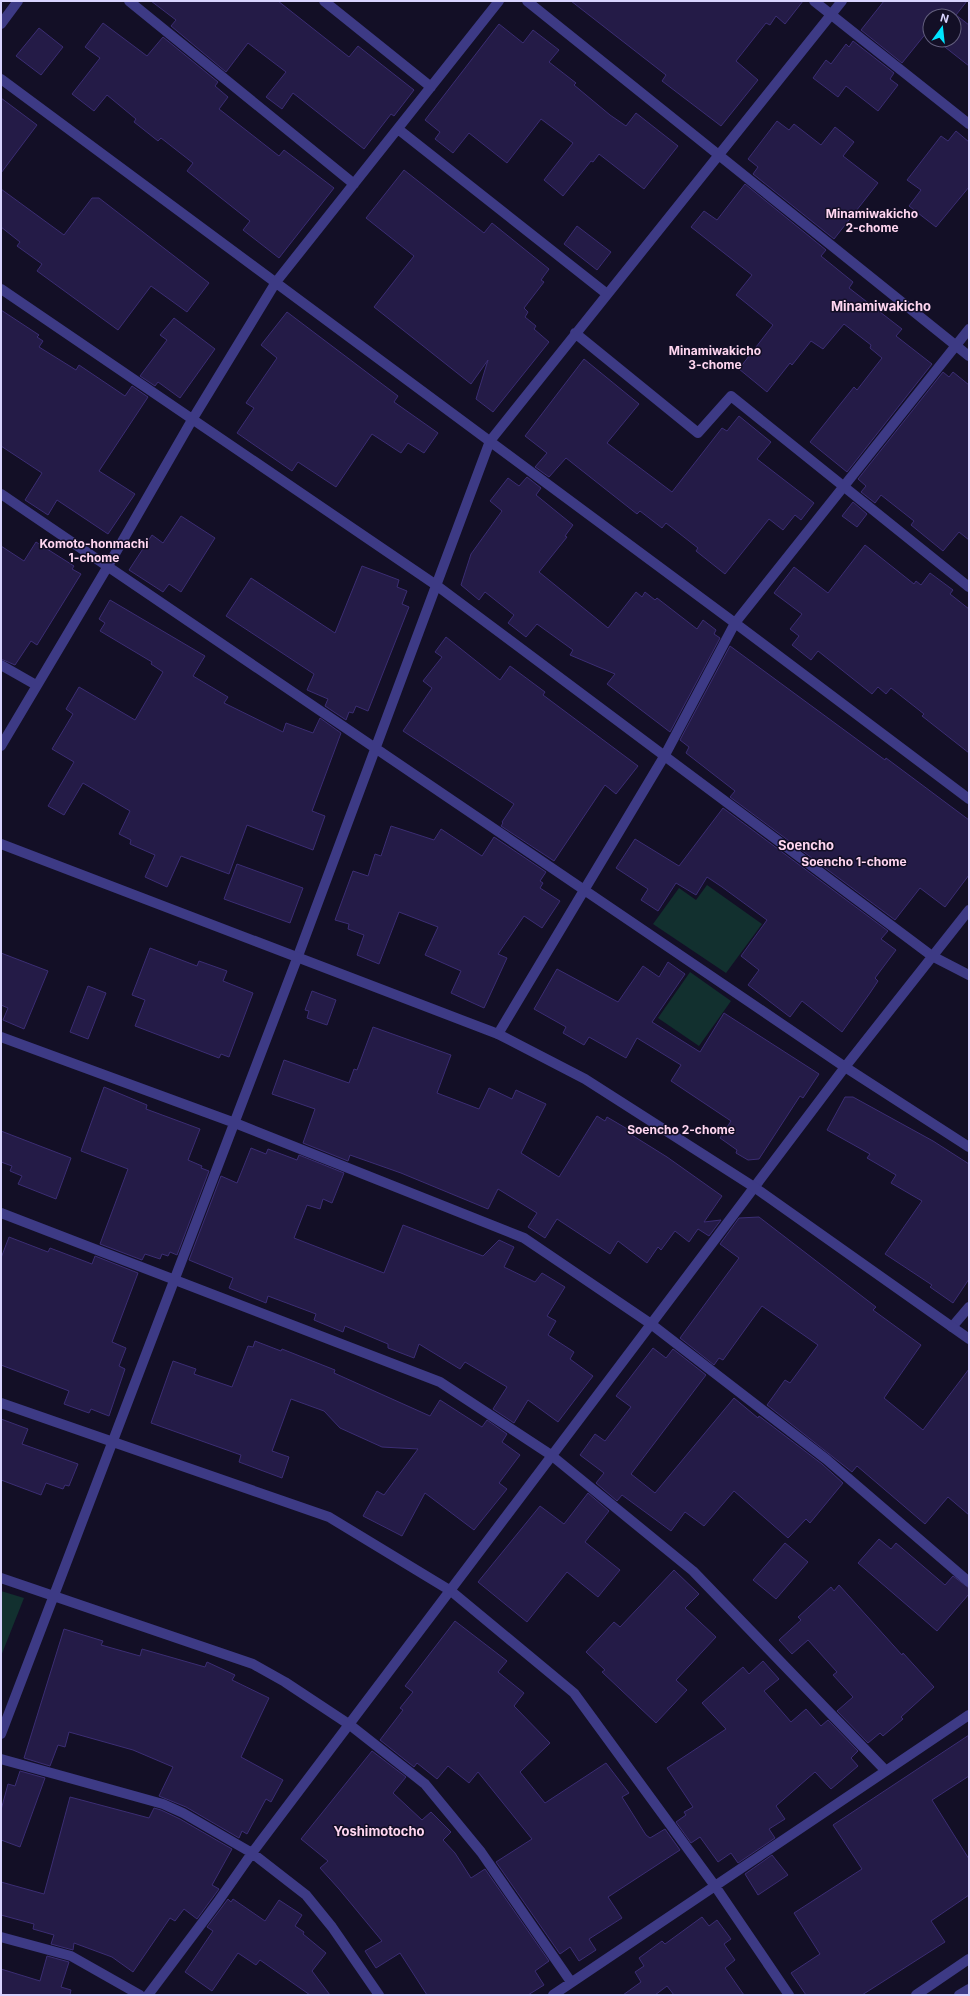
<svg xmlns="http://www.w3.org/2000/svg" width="970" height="1996" viewBox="0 0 970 1996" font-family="Inter,sans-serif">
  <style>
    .green { fill: #12302f }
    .building { fill: #241b47; stroke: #3b2d73 }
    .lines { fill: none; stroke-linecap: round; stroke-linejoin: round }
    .minor { stroke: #3d3a85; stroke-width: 10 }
    .tertiary { stroke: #3d3a85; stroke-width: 10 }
    .labels { text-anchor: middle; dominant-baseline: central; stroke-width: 3; stroke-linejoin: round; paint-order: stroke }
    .neighbourhood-label { font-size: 12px; font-weight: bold; fill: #ffd6f0; stroke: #130f26 }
    .quarter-label { font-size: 13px; font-weight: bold; fill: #ffd6f0; stroke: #130f26 }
  </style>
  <rect width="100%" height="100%" fill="#130f26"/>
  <!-- green -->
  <path class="green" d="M707,885l55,39 -36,49 -73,-49 26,-36 17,12z
    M690,972l41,29 -32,45 -41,-28z
    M1,1591l23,7 -23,58z"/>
  <!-- building -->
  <path class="building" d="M151,1h127l71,56 9,-11 56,44 -20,26 -3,-2 -27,35 -71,-56 -11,16 -16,-12 20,-25 -38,-29 -22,29 -55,-46 5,-6z
    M571,1h232l-18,23 -9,-8 -6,9 -4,-2 -30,38 22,19 -37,46 -59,-45 4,-6z
    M884,1h83l-11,14 13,10v41l-33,-26h18v-24h-24v19l-3,-3 -25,31 -41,-33z
    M103,23l44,33 16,-19 55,45 -3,4 13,11 -9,12 60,47 5,-6 50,38 -55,70 -36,-28 7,-9 -63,-50 6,-8 -32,-25 -3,3 -24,-19 2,-3 -29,-24 -13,16 -22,-17 28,-36 -15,-11z
    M499,24l24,19 10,-13 26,20 -10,12 27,21 -2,2 36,30 16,11 10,-13 42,33 -34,43 -45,-35 -6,8 -2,-1 -28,35 -19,-16 29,-37 -32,-24 -34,44 -38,-30 -16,20 -18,-14 5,-7 -15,-12z
    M39,28l24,19 -22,28 -25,-19z
    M853,41l41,32 -4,6 8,6 -20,26 -32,-25 -8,11 -25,-19 13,-18 5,4 15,-20 3,3z
    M1,98l36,27 -36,48z
    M777,121l12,9 5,-6 27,21 14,-18 19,15 -11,14 35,27 -44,56 -81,-65 5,-7 -10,-8z
    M956,131l13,11v45l-33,40 -27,-21 12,-16 -14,-10 34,-44 7,5z
    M404,170l80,63 8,-10 57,46 -8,11 3,2 -20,26 4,4 -3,5 11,9 -2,3 15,13 -56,70 -17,-13 12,-39 -17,24 -97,-77 40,-51 -48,-38z
    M745,184l81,66 -5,6 32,26 -4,6 53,41 -6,7 36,28 -85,108 -37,-30 44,-55 3,3 25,-32 -12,-10 1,-3 -27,-21 -21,25 -12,-8 -19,24 -2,-2 -23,29 -28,-23 34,-44 -37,-30 16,-20 -61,-48 13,-16 13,9z
    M1,189l63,46 28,-37h7l110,85 -22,29 -36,-26 -33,44 -81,-59 5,-7 -25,-18 3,-4 -19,-15z
    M577,226l34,26 -14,18 -33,-26z
    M1,310l38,25 -2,2 6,4 -4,6 37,23 3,-5 46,31 7,-10 16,11 -49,74 36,23 -27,40 -51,-34 -9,15 -23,-15 17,-27 -41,-27z
    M287,312l111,84 -4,6 44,31 -14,20 -16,-10 -7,10 -29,-19 -36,53 -38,-25 -6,9 -55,-38 17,-25 -8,-5 31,-45 -16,-13z
    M174,318l41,31 -35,49 -22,-16 -3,4 -15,-10 27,-36 -7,-5z
    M584,359l55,45 -32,39 65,49 50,-64 5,3 12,-15 32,26 -14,17 57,44 -13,17 -6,-5 -12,15 -14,-11 -44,55 -29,-23 2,-3 -32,-25 -4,5 -22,-17 -3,3 -71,-56 -17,19 -14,-10 12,-14 -22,-17z
    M943,372l6,5 4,-5 16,13v155l-10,-8 -16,19 -32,-26 3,-4 -33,-26 -6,8 -14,-11 5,-6 -8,-7z
    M527,477l14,11 -5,7 37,30 -8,11 2,1 -28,35 69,56 28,-36 6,5 3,-5 10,8 2,-2 40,31 6,-9 13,10 -2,4 6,4 -50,94 -63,-48 8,-10 -45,-19 3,-5 -36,-26 -11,13 -18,-14 6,-8 -29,-23 -6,8 -18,-15 10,-31 31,-43 -12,-10 18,-23 11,8z
    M853,502l14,12 -10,13 -15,-11z
    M181,516l34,22 -34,54 -12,-8 -6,8 -34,-22 23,-35 11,8z
    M36,542l38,24 -2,3 9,5 -44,71 -6,-4 -16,24 -14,-6v-113l23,15z
    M865,545l49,39 2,-3 5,4 9,-12 23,17 -3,4 19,15v144l-47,-37 2,-2 -33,-26 -5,6 -8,-7 -6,7 -54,-43 -7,9 -19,-15 7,-9 -9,-7 12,-15 -28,-21 20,-26 34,26z
    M362,566l37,14 -2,7 10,4 -5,13 7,3 -41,104 -12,-5 -3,7 -4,-1 -3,8 -21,-14 3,-7 -21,-9 7,-16 -88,-58 25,-38 84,55z
    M110,600l95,56 -12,20 35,21 -4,6 59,29 3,-9 27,10 7,-15 21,15 -29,78 13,5 -12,34 -66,-25 -18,49 -48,-18 -14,31 -22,-10 10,-22 -25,-11 1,-4 -12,-6 11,-23 -47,-28 -19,32 -16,-9 26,-44 -22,-13 21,-35 -7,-5 13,-22 56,33 28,-48 -12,-8 1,-2 -52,-31 5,-8 -6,-4z
    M446,637l54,43 10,-14 35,26 -2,3 95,71 -22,28 -11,-9 -51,76 -53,-35 2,-3 -1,-1 12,-18 -111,-73 29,-43 -9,-7 19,-24 -7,-5z
    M730,646l155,114 1,-2 83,62v55l-24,32 -25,-19 -25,32 -165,-123 5,-6 -49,-38 3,-6 -9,-7z
    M723,808l165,123 -7,8 15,11 -21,28 3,3 -8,12 -28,39 -40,-31 -12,16 -42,-32 11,-15 -18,-14 26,-36 -45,-33 -15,-10 -11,18 -20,-12 -18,28 -17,-11 7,-11 -32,-21 19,-29 44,27z
    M391,826l43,14 7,-11 41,27 12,-19 52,35 -6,9 3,2 -3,5 20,13 -18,27 -18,-12 -26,38 9,4 -23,50 -33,-15 10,-22 -36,-16 13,-28 -39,-15 -20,52 -22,-9 7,-20 -16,-6 1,-5 -14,-4 18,-49 15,5 7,-22 6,2z
    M237,864l66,24 -13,35 -66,-24z
    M150,948l47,18 2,-5 28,10 -4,10 30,12 -24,64 -8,-3 -2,4 -84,-32 10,-26 -13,-5z
    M1,953l47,18 -24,58 -21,-9 5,-12 -7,-3z
    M668,962l17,12 -33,48 48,30 24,-39 95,61 -16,24 -3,-2 -41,63 -11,1 -12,-7 1,-3 -17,-12 11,-17 -60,-40 10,-16 -44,-27 -11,20 -37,-21 -5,8 -21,-12 3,-6 -32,-18 23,-40 61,33 25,-36 16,11z
    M88,986l18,7 -18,46 -18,-7z
    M312,991l24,9 -9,25 -20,-7 2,-7 -4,-1z
    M373,1027l78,28 -14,38 42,16 10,-21 23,11 4,-9 30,14 -25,49 38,24 38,-61 8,5 2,-4 22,13 -2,2 40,25 55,39 -18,26 17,-2 -12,16 -11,-7 -9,13 -14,-11 -14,19 -3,-3 -11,16 -29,-22 -8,13 -53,-35 -12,19 -17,-11 9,-14 -39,-24 -10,20 -87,-36 -51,-18 -2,6 -45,-18 12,-34 -43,-15 12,-34 65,23 5,-14 3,1z
    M104,1087l43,18 -1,4 54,20 -12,31 14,6 -1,2 8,3 -32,84 -7,-3 -2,4 -6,-2 -2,5 -15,-5 -3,6 -42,-16 28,-75 -47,-18z
    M845,1097h8l80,44 36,23v115l-16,24 -23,-16 2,-2 -47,-31 37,-53 -31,-18 5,-8 -29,-17 3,-4 -43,-24z
    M1,1131l70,27 -15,41 -38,-15 4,-8 -12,-5 2,-5 -11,-4z
    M251,1148l15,6 2,-5 29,11 2,-5 45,18 -12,30 -9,-4 -3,10 -13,-4 -13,33 90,35 19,-48 80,31 16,-16 15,7 -10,20 31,15 7,-9 23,14 -18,29 9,5 -8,14 26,17 -4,7 23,17 -35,46 -30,-22 -14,23 -21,-14 14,-22 -42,-25 -5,7 -41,-25 -5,14 -26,-10v-4l-43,-18 -2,6 -29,-12 2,-6 -48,-18 -2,7 -37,-15 4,-10 -44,-18 32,-84 16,7z
    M759,1217l117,90 -3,3 48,35 -37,53 39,32 46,-61v146l-21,-18 -23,27 -68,-58 -5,6 -85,-67 18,-25 5,3 28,-38 -56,-39 -39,54 -4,-2 -5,7 -34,-27 59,-80 -19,-14 19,-26z
    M9,1237l39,15 2,-4 42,16 3,-8 43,17 -26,69 14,6 -7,18 6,3 -16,47 -18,-7 -2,4 -25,-9 5,-13 -68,-26v-107z
    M255,1341l26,10 1,-2 53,21 -1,3 96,43 10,-16 42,27 5,-7 20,14 -5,8 18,13 -21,28 8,6 -33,41 -49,-37 -23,43 -39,-20 14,-25 7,4 34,-46 -36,-2 -42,-19 -16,-17 -33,-12 -19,52 17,6 -7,21 -43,-16 2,-7 -90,-32 22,-62 23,8 -2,5 38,13 16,-41 5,1z
    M653,1348l13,10 7,-9 33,26 -75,99 24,19 79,-95 24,20 1,-2 63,48 21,19 -33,40 -4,-4 -18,19 -54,-47 -30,35 -19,-14 -14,19 -49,-36 -5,6 -21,-18 8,-10 -24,-18 15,-21 10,7 26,-34 -15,-11z
    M1,1419l27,10 -6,15 56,20 -9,22 -4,-1 -2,4 -17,-6 -5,12 -40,-15z
    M588,1493l21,18 -24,31 35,28 -22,27 -31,-25 -40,50 -49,-40 62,-76 24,18z
    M879,1539l12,10 5,-6 49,42 8,-9 16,12v6l-32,37 -79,-68z
    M785,1543l23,19 -32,37 -23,-19z
    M674,1570l25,24 -14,14 31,29 -40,43 11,10 -31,33 -54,-51 3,-2 -19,-18 28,-30 6,5z
    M839,1585l63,70 1,-2 31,34 -33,30 2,2 -20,17 -3,-3 -12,10 -31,-32 16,-14 -20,-22 4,-3 -29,-32 -16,14 -13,-14 22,-20 -3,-3 33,-30 3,4z
    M455,1621l52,40 -9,11 26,21 -10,13 36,37 -30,29 25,31 61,-40 23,30 -7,4 24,38 4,3 15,-9 15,21 -72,47 14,21 -33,21 7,11 -17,11 -9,-14 -10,7 -64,-92 36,-23 -54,-67 -9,11 -21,-17 -11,13 -20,-16 -3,4 -34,-27 23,-30 -3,-2 13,-16 -8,-6z
    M64,1629l39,12 -2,4 39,11 2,-7 63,18 2,-5 28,13 -3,5 37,18 -28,59 42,23 -12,22 -5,-3 -19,35 -5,-3 -3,7 -53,-31 -27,-11 14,-29 -40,-17 -64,-18 -4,15 -7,-2 -8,21 -26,-8z
    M763,1661l16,18 -15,12 27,31 15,-13 15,17 7,-6 30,31 -7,7 7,8 -27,23 -16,-17 -39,34 9,13 -16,10 6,9 -37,25 -7,-10 -13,9 -18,-25 -9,6 -15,-21 10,-7 -2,-3 9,-5 -26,-39 59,-39 -24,-26 41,-36 6,7z
    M969,1735v41l-37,24 37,59v36l-38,26 14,21 -83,53h-56l-15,-22 29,-19 -26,-41 68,-44 -29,-44z
    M372,1751l34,26 -13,16 29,27 9,-8 20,20 -8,8 12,13 16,25 14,-9 64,92 -14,10 9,14 -16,10h-101l-27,-42 -24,15 -11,-17 17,-10 -43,-52 -19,-21 8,-7 -27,-22z
    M20,1771l25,7 -25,69 -19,-7v-30l7,-26 7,2z
    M70,1797l79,21 5,-10 7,2 19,9 52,30 -20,36 7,4 -22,30 -13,-10 -9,12 -5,-3 -37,54 -21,-15 -38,-14 -1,7 -22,-6 3,-9 -21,-6 1,-5 -33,-9v-33l43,12z
    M772,1855l16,20 -30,20 -13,-21z
    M228,1899l3,3 2,-3 32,22 14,-21 23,15 -7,11 9,6 -1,2 23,19 -14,18 18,24h-20l-50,-35 -4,5 -18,-12 -26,38 -27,-19 28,-41 -6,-4z
    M702,1917l7,9 8,-6 14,19 -7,5 11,16 -10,8 19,27h-70l-7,-9 -12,9h-32l18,-13 -6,-10 9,-6 -5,-8 23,-17 3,3z
    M47,1956l22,6 -8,25 10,3 -1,5h-69v-26l39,12z"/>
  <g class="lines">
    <!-- minor -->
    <path class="minor" d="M129,1l225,183
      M324,1l107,86
      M527,1l442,355
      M814,1l155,123
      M1,79l734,544 234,176
      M398,129l209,165
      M1,289l435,296 496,371 37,19
      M575,333l123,100 33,-37 238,191
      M1,494l844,573 124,80
      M1,665l35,20
      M1,746l107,-180 84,-146 84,-138 223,-281
      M498,1034l167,-279 70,-132 234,-294
      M1,1037l234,86 289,115 127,86 175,135 143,123
      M1,1213l439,169 111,73 142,116 193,200
      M952,1327l17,-20
      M1,1403l328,114 122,74 123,102 141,193 74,109
      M1,1578l252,86 32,18 65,43 75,59 56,68 90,130
      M1,1734l297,-778 192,-515 352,-440
      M1,1759l162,45 20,9 69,40 54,42 26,32 47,68
      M1,1937l70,19 69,39
      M148,1995l69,-92 35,-50 593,-786 124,-157
      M553,1995l416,-280"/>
    <!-- tertiary -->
    <path class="tertiary" d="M1,24l17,-23
      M1,844l497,190 87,45 169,108 215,152
      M916,1995l53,-36
      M959,1995l10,-6"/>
  </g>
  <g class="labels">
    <!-- neighbourhood labels -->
    <g class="neighbourhood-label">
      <text x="872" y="213">Minamiwakicho<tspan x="872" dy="14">2-chome</tspan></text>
      <text x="715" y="350">Minamiwakicho<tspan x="715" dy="14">3-chome</tspan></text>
      <text x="94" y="543">Komoto-honmachi<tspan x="94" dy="14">1-chome</tspan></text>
      <text x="854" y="861">Soencho 1-chome</text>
      <text x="681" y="1129">Soencho 2-chome</text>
    </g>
    <!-- quarter labels -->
    <g class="quarter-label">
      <text x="881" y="306">Minamiwakicho</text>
      <text x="806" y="845">Soencho</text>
      <text x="379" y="1831">Yoshimotocho</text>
    </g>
  </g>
  <!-- border -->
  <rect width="970" height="1996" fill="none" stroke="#d9d4ff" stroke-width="4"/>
  <!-- north arrow -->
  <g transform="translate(942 28) rotate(15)"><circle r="19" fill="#130f26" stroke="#625e7d"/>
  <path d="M0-3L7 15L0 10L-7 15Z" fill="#00e5ff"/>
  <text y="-6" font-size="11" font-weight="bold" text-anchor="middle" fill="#d9d4ff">N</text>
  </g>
</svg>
